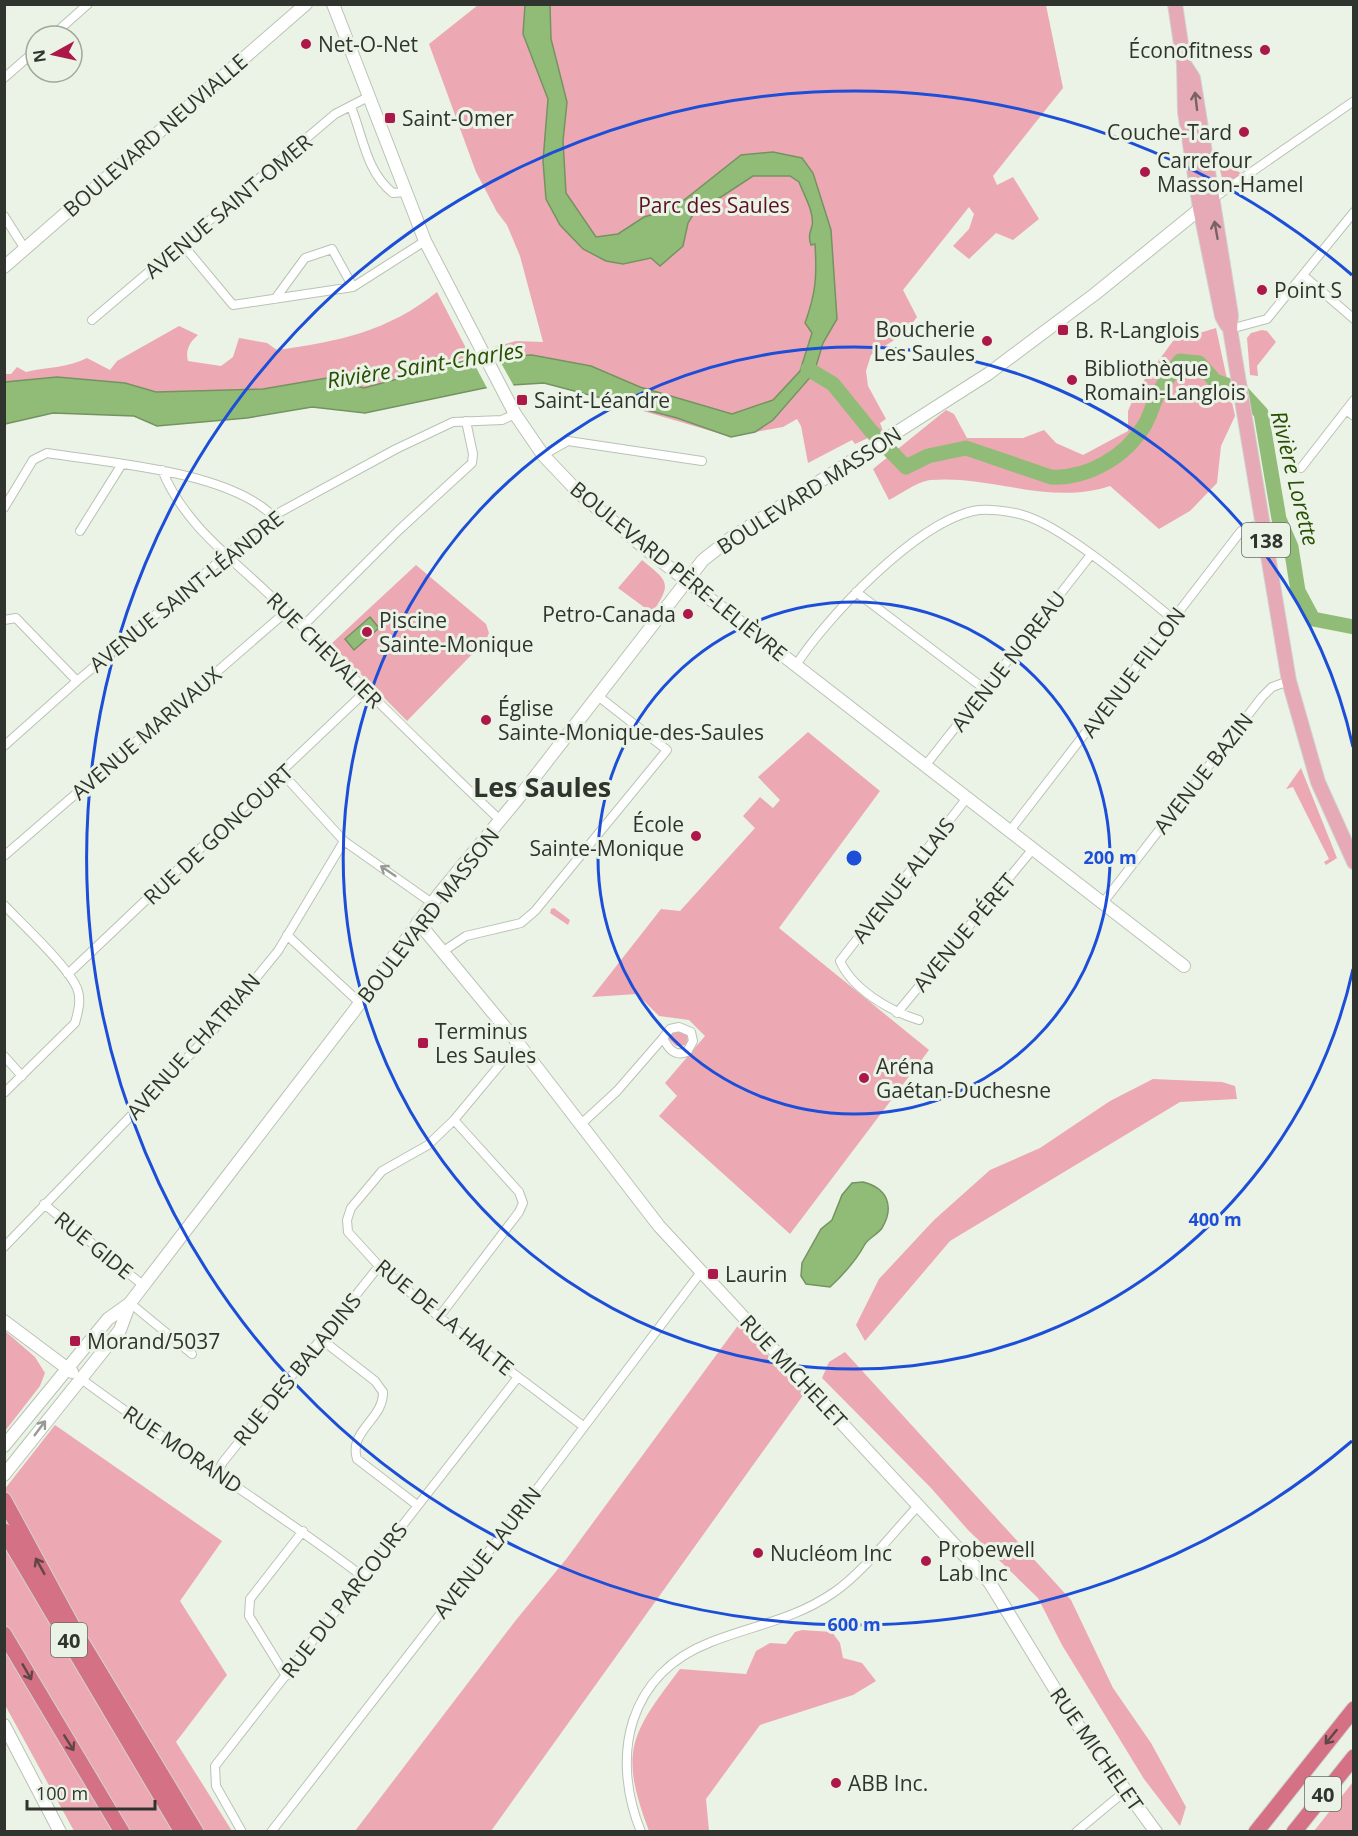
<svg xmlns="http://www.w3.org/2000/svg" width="1358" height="1836" viewBox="0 0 1358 1836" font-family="'Open Sans',sans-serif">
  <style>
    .green { fill: #eda9b3 }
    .water { fill: #91bc77; stroke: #749361; stroke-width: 1.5 }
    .pier { fill: #eaf3e5 }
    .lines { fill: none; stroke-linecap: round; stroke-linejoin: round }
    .river { stroke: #91bc77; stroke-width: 15 }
    .street-casing { stroke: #b9c3b4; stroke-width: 10 }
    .secondary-casing { stroke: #b9c3b4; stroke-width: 14 }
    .primary-casing { stroke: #d1d2d1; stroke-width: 16 }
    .highway-casing { stroke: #d1d2d1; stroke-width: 17 }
    .street { stroke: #fff; stroke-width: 8 }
    .secondary { stroke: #fff; stroke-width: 12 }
    .primary { stroke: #e5aab5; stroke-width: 14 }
    .highway { stroke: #d47184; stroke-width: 15 }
    .oneway { stroke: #786364 }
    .oneway2 { stroke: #989a96 }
    .oneway3 { stroke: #614648 }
    .ring { fill: none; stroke: #1d4ed8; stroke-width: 3 }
    .poi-dot { fill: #ab1849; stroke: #eaf3e5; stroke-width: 2 }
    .labels { text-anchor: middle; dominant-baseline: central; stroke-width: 6; stroke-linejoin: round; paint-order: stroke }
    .shield { fill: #eaf3e5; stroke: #686d65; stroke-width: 1.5 }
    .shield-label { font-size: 20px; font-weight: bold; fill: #30342e }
    .poi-label { font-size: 21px; fill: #30342e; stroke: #eaf3e5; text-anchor: start }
    .street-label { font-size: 21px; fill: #30342e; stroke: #eaf3e5 }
    .park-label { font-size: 21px; fill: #5c1026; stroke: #eaf3e5 }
    .water-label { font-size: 22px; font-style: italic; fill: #284f03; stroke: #eaf3e5 }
    .district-label { font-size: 27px; font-weight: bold; fill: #30342e; stroke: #eaf3e5 }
    .centre { fill: #1d4ed8; stroke: #eaf3e5; stroke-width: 3 }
    .ring-label { font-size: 18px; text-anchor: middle; font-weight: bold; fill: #1d4ed8; stroke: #eaf3e5; stroke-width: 6; stroke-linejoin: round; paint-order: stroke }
  </style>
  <rect width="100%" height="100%" fill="#eaf3e5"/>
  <!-- green -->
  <path class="green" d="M478,5h568l17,83 -70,88 4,9 16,-8 26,42 -26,21 -17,-7 -27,26 -16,-13 16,-17 5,-15 -5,-7 -66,83 14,27 -12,16 -34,22 -5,16 2,15 18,33 -6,4 3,8 -28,13 -3,-4 -44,23 -7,-37 -4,-7 -14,8 -28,5 7,-6 -34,10 -173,-51 -54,-28 -7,-10 22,-6 27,1 -23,-86 -13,-31 -10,-13 -21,-40 -47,-128z
    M1218,162h1l24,12 -14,8h-6z
    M437,292l33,64 -106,32 -37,-10 -64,11 -107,3 -31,-9 -68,-6 -52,5v-8h6l6,-7 9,5c21,-5 41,-4 61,-14l23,12 7,-9 62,-35 19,9c-8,7 -13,15 -10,26l33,5 12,-9 6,-19 28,5 10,7c60,-8 112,-19 160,-58z
    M1216,328l19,88 -14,30 -4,37 -27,28 -31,18 -49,-43c-60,20 -119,-11 -179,-6 -13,1 -30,14 -42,20l-16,-31 73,-59 8,4 13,24h56l21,-8 12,13 27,12 45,-24v-20l9,-21 36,-49z
    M1262,330l5,1 9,11 -19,24 1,10 -8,-1 -3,-37 4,-5z
    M642,560c27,22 30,23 10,53l-34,-25z
    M416,565l70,59 3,9 -3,7 -79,81 -76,-77z
    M808,732l72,59 -101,137 150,122 -139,184 -131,-118 18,-20 -12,-13 40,-47 -16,-16 -30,-4 -22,-22 -45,3 69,-88 19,2 75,-83 -12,-12 17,-19 13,11 7,-8 -22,-23z
    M1301,768l36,90 -11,7 -2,-3 5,-3 -36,-72 -7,2z
    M554,908l16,12 -2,5 -18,-12 1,-4z
    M676,1031l11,3 1,11 -12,1 -9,-9v-3z
    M1153,1079l69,3 13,4 2,13 -57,3 -230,139 -85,100 -9,-16 23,-46 55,-59 56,-50 50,-22 70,-47z
    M739,1324l65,70 -313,437h-136l161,-211 51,-62z
    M5,1331l30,26 10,16 -5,13 -35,45z
    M845,1352l226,248 42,88 38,55 35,64 -6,19 -36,-47 -82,-134 -24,-47 -70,-68 -37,-42 -109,-110 7,-16z
    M55,1425l167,116 -42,60 47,74 -51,67 56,89h-158l-69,-126 -1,-215z
    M802,1630l30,2 8,11 3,15 19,5 14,18 -23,14 -93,30 -54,74 3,32h-60c-30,-80 -19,-96 31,-162l66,5 10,-23 14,-8 16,1 9,-12z
    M1353,1782v49h-39z"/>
  <!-- water -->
  <path class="water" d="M525,5h25l1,34 16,63 -4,39 3,52 30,44 22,-3 26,-17 30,-9 67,-53 32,-3 29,6 11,15 18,57 6,89 -14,24 -9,30 -41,47 -18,12 -24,5 -54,-19 -133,-35 -50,3 -129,27 -53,-6 -65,11 -90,8 -23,-10 -81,-3 -48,11v-42l52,-5 68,6 31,9 107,-3 64,-11 37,10 111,-30 57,-3 59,11 49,21 92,27 41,-14 27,-29 12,-38 -7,-10c11,-30 12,-47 10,-79l-4,1c-3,-9 -1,-12 1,-19 3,-13 -9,-33 -13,-44l-9,-6h-37l-32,21 -24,11 -9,15 -5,23 -23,20 -9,-8 -28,6 -17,-3 -23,-12 -23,-24 -14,-26 -3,-38 5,-62 -25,-65z
    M370,617l9,11 -25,22 -9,-11z
    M863,1182c24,6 32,24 19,46 -4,6 -13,10 -17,16 -9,17 -20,29 -35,43l-24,-3 -5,-8 1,-13 19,-34 11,-9 10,-25 10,-12z"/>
  <!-- pier -->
  <path class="pier" d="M496,354l19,34 -27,2 -18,-34z"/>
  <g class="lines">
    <!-- river -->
    <path class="river" d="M808,369l25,15 38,47 35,36 22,-11 38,-8 85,29c36,2 74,-20 93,-51 6,-9 8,-20 13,-30 6,-12 15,-24 23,-35l19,2 16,18 24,8 22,24 18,106 12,28 7,44 15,28 41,8"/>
    <defs>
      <path id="street" d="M52,36l36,-32
        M4,78l32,-28
        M351,107c12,29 15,65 42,86l12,-1
        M1211,200l143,-99
        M4,216l21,33
        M183,245l50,60 120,-18 72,-46
        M1304,276l50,43
        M275,299l30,-41 27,-9 21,38
        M92,320l243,-206 33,-17
        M1230,329l37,-10 87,-107
        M1346,410l8,6
        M543,455l25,-14 134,20
        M1301,468l53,-68
        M162,470c23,57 74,91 116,133 74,73 147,146 223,218
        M4,508l29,-48 14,-7c63,10 180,18 226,63
        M80,531l42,-67
        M856,592l130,98
        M4,620l12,-2 61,63
        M302,627l97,-97 73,-67 1,-9 -7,-33
        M796,665c32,-49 119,-141 177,-154 14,-3 36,0 50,4 40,11 116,76 150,104
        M4,746l73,-65 196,-165 123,-67 57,-27 49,-2 13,-6
        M925,766l165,-210
        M1009,832l232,-301 22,-8
        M344,841l88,62
        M4,856l283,-245
        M1102,904l160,-207 10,-10 17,-6
        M4,905c17,18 68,65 74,86 3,11 0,21 -3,32l-71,70
        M287,935l73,68
        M442,952l24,-16 55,-13 14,-12 132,-161 -69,-54
        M68,974l297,-282
        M897,1013l135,-163
        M919,1020c-29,-9 -66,-30 -79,-59l126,-162
        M679,1027l12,5 2,9 -6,11c-13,5 -19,-4 -24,-14l7,-9z
        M518,1043l-64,77 -26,25 -46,26 -31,37 -4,12 1,12 31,34 60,51 144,109
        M4,1056l18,20
        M580,1125l37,-34 46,-53
        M44,1204l100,82
        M4,1247l207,-214 67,-82 66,-110 -62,-68
        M130,1303l62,51
        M439,1317l80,-105 4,-9 -4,-11 -65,-72
        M321,1339l54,42 8,11c1,27 -35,39 -26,67l60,46
        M80,1378c92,69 191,128 282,198
        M216,1474l7,-12 156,-196
        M286,1676l-37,-60 1,-17 53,-68
        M242,1832l-26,-46 -1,-20 303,-389
        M271,1832l260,-335 170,-225
        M641,1832c-31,-77 -13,-158 70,-190 43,-17 82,-22 122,-49 31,-21 60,-61 86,-88
        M1076,1832l48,-40"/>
      <path id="secondary" d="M333,4l92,237 90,173 28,41 37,39 72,60 532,412
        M4,267l302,-263
        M418,922l100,121 141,183 331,357 82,134 84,115
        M4,1321l68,51
        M4,1446l104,-127 21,-15
        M4,1475l116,-145 10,-27 224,-292 85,-117 81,-98 183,-236 28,-22 257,-164 107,-80 111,-90
        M4,1725l56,107"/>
      <path id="primary" d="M1175,4l9,60 1,48 15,96 22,108 5,9
        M1184,64l9,14 38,237 -1,14 59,352 29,101 36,80"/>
      <path id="highway" d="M4,1500l78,144
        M4,1531l178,301
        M4,1634l118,198
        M81,1641l115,191
        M1256,1832l98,-123
        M1294,1832l60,-75"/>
    </defs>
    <!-- street casing -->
    <use href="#street" class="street-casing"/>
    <!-- secondary casing -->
    <use href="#secondary" class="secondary-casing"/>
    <!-- primary casing -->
    <use href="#primary" class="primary-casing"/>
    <!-- highway casing -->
    <use href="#highway" class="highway-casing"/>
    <!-- street -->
    <use href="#street" class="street"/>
    <!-- secondary -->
    <use href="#secondary" class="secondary"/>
    <!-- primary -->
    <use href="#primary" class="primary"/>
    <!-- highway -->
    <use href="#highway" class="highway"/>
  </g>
  <!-- one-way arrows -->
  <defs><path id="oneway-shaft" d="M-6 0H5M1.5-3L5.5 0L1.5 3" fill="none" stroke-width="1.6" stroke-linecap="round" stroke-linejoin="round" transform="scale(1.5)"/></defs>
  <g class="oneway">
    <use href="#oneway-shaft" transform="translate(1196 101) rotate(-97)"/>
    <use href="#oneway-shaft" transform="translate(1216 230) rotate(-100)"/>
  </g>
  <g class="oneway2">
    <use href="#oneway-shaft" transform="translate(388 871) rotate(-146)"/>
    <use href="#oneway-shaft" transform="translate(40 1428) rotate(-53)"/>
  </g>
  <g class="oneway3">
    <use href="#oneway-shaft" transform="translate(40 1566) rotate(-119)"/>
    <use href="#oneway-shaft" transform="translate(27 1672) rotate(60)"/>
    <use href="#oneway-shaft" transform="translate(1331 1737) rotate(129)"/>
    <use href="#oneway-shaft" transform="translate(69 1743) rotate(58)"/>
  </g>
  <!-- distance rings -->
  <g class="ring">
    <circle cx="854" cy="858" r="256"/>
    <path d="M1353 969A511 511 0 1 1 1353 747"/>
    <path d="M1352 1441A767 767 0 1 1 1352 275"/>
  </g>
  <!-- markers -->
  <g class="poi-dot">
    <circle cx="306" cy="44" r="6"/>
    <circle cx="1265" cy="50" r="6"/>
    <rect x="384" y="112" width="12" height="12" rx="3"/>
    <circle cx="1244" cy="132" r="6"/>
    <circle cx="1145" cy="172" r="6"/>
    <circle cx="1262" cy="290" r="6"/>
    <rect x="1057" y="324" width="12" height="12" rx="3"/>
    <circle cx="987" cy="341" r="6"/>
    <circle cx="1072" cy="380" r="6"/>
    <rect x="516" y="394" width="12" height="12" rx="3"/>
    <circle cx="688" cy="614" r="6"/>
    <circle cx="367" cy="632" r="6"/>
    <circle cx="486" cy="720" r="6"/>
    <circle cx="696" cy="836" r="6"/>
    <rect x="417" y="1037" width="12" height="12" rx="3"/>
    <circle cx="864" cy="1078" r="6"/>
    <rect x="707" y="1268" width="12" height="12" rx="3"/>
    <rect x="69" y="1335" width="12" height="12" rx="3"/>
    <circle cx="758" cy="1553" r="6"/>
    <circle cx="926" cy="1561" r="6"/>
    <circle cx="836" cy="1783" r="6"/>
  </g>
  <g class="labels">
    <!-- shield labels -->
    <g class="shield">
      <rect x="1242" y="523" width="48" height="34" rx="4.5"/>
      <rect x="51" y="1623" width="36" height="34" rx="4.5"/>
      <rect x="1305" y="1777" width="36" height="34" rx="4.5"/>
    </g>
    <g class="shield-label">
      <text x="1266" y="540">138</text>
      <text x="69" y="1640">40</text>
      <text x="1323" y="1794">40</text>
    </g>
    <!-- poi labels -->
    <g class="poi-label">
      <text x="318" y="44">Net-O-Net</text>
      <text x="1253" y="50" text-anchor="end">Éconofitness</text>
      <text x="402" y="118">Saint-Omer</text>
      <text x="1232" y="132" text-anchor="end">Couche-Tard</text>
      <text x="1157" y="160">Carrefour<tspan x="1157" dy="24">Masson-Hamel</tspan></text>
      <text x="1274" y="290">Point S</text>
      <text x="975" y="329" text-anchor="end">Boucherie<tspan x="975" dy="24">Les Saules</tspan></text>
      <text x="1075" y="330">B. R-Langlois</text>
      <text x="1084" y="368">Bibliothèque<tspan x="1084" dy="24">Romain-Langlois</tspan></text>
      <text x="534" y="400">Saint-Léandre</text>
      <text x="676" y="614" text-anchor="end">Petro-Canada</text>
      <text x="379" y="620">Piscine<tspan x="379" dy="24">Sainte-Monique</tspan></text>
      <text x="498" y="708">Église<tspan x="498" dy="24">Sainte-Monique-des-Saules</tspan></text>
      <text x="684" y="824" text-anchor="end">École<tspan x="684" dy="24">Sainte-Monique</tspan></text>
      <text x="435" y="1031">Terminus<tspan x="435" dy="24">Les Saules</tspan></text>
      <text x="876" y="1066">Aréna<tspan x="876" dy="24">Gaétan-Duchesne</tspan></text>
      <text x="725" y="1274">Laurin</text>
      <text x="87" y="1341">Morand/5037</text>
      <text x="938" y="1549">Probewell<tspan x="938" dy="24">Lab Inc</tspan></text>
      <text x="770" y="1553">Nucléom Inc</text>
      <text x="848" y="1783">ABB Inc.</text>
    </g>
    <!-- street labels -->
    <g class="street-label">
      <text transform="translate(155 135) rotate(-41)">BOULEVARD NEUVIALLE</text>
      <text transform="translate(228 206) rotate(-40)">AVENUE SAINT-OMER</text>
      <text transform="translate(809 490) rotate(-33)">BOULEVARD MASSON</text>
      <text transform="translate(679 571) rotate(39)">BOULEVARD PÈRE-LELIÈVRE</text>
      <text transform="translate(186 591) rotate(-39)">AVENUE SAINT-LÉANDRE</text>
      <text transform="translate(325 650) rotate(45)">RUE CHEVALIER</text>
      <text transform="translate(1008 661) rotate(-52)">AVENUE NOREAU</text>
      <text transform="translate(1133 672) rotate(-53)">AVENUE FILLON</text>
      <text transform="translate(146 733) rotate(-41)">AVENUE MARIVAUX</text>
      <text transform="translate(1203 773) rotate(-52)">AVENUE BAZIN</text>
      <text transform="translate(218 834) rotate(-43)">RUE DE GONCOURT</text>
      <text transform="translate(903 880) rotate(-52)">AVENUE ALLAIS</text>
      <text transform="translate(428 915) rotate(-52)">BOULEVARD MASSON</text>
      <text transform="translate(964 932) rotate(-50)">AVENUE PÉRET</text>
      <text transform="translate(193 1046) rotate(-48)">AVENUE CHATRIAN</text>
      <text transform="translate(94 1245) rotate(39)">RUE GIDE</text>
      <text transform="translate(445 1317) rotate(39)">RUE DE LA HALTE</text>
      <text transform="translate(297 1369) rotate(-51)">RUE DES BALADINS</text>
      <text transform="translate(794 1371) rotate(47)">RUE MICHELET</text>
      <text transform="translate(183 1449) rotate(34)">RUE MORAND</text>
      <text transform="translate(487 1552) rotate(-52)">AVENUE LAURIN</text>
      <text transform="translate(344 1600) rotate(-52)">RUE DU PARCOURS</text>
      <text transform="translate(1097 1749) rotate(55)">RUE MICHELET</text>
    </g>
    <!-- park labels -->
    <g class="park-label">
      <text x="714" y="205">Parc des Saules</text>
    </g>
    <!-- water labels -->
    <g class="water-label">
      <text transform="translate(425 364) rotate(-9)">Rivière Saint-Charles</text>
      <text transform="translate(1296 478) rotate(76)">Rivière Lorette</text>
    </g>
    <!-- district labels -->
    <g class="district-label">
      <text x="542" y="786">Les Saules</text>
    </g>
  </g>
  <circle cx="854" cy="858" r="9" class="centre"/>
  <g class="ring-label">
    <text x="1110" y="864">200 m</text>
    <text x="1215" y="1226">400 m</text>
    <text x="854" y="1631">600 m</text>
  </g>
  <!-- border -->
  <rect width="1358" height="1836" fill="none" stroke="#30342e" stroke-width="12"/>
  <!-- north arrow -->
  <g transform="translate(54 54) rotate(262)"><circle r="28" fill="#eaf3e5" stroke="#a0a79c" stroke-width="1.5"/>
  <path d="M0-4.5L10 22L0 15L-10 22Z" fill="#ab1849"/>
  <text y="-9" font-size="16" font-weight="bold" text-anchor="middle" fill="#30342e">N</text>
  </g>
  <!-- scale -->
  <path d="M27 1800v9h128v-9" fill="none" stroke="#30342e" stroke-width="3"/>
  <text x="36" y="1800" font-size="18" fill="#30342e" stroke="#eaf3e5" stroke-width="4.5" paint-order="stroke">100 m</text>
</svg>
